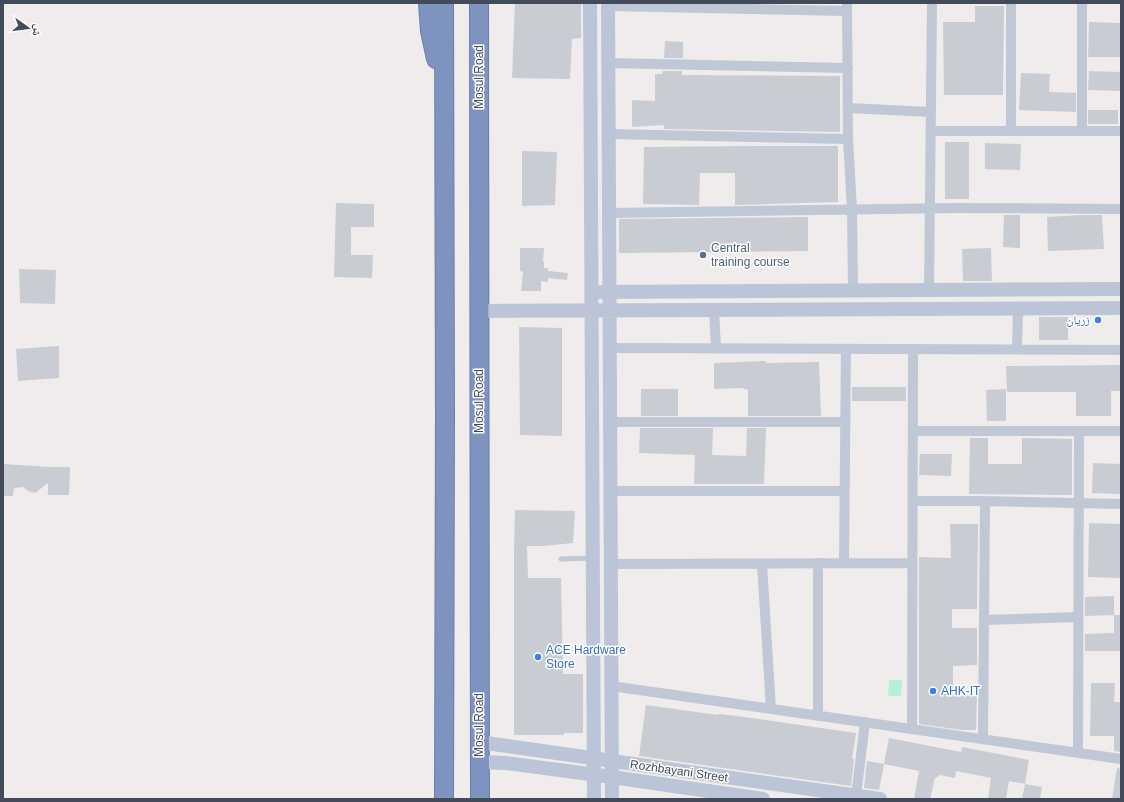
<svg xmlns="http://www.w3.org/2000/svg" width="1124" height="802" viewBox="0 0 1124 802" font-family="Arial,'Noto Naskh Arabic',sans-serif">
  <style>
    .green { fill: #b4f2d6 }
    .building { fill: #caccd4 }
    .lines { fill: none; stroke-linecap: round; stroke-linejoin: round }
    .highway-casing { stroke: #697eac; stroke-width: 20 }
    .lane { stroke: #c0c8d5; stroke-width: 5 }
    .street { stroke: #c0c8d5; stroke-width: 10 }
    .secondary { stroke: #bcc4d7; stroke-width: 14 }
    .highway { stroke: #7e93c0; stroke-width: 18 }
    .service-dot { fill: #5c6f8a; stroke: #fff; stroke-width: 1.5 }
    .shop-dot { fill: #3f7fe0; stroke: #fff; stroke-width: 1.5 }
    .labels { text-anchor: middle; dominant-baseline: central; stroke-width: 3; stroke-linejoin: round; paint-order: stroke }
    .street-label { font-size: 12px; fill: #434b5b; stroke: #fff }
    .service-label { font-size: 12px; fill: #4e5e75; stroke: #fff; text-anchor: start }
    .shop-label { font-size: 12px; fill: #366cbe; stroke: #fff; text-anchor: start }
  </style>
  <rect width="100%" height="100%" fill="#efeceb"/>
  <!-- green -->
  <path class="green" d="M889,680h13l-1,16h-13z"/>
  <!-- building -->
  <path class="building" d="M515,3h66v35l-9,1 -2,40 -58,-1z
    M975,6h29l-1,89h-59l-1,-73h32z
    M1089,22l31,1 1,34h-33z
    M665,41l18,1v16h-19z
    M663,71h19v4l158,1v56l-176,-3v-4l-32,2v-27l23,1v-27h7z
    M1089,71l32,1v19l-33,-1z
    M1021,73l29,1 -1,18 27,1v19l-57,-2z
    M1088,110h30v14h-30z
    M945,142h24v57h-24z
    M985,143l36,1 -1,26 -35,-1z
    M752,146h86v56l-103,3v-32h-35l-1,32 -56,-1 1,-57z
    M522,151l35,1 -2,53 -33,1z
    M336,203l38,1v23h-23v28h22l-1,23 -38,-1z
    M1004,215h16v33l-17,-1z
    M1081,215h21l2,34 -56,2 -1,-34z
    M808,217v34l-189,2v-34z
    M520,248h24l-1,14h1v6h4v3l20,2 -1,7 -19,-2v4l-7,-1v10h-20l2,-19 -3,-1z
    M991,248l1,33h-29l-1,-32z
    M19,269l37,1 -1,34 -35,-1z
    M1039,317h29v23h-29z
    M519,327l43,1v108l-42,-1z
    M59,346v32l-41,3 -2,-32z
    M766,361v2l53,-1 2,54h-73v-26l-7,-2 -27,1v-26z
    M1121,365v26h-10v25h-35v-24h-69l-1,-26z
    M852,387h54v14h-54z
    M641,389h37v27h-37z
    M1006,389v32h-19l-1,-31z
    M640,428h73l-1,27 34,1 1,-28h19l-2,56h-70l1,-29 -56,-2z
    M970,438h18v26h34v-26l50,1v56l-103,-1z
    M920,454h32l-1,22 -32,-1z
    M1093,463l28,1v30l-29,-1z
    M3,464l46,3h21l-1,28h-21v-12l-13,10 -7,-2 -5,-4 -9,1 -1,8h-10z
    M515,510l60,1 -2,32 -30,3h-16l1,32h33l2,96h20v59h-19v2h-50v-187z
    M1089,523l32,1v54l-33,-1z
    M950,524h28l-1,85h-25v19h25v37l-24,1v30h24l-1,34h-14l-43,-6v-167l32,1z
    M1114,596v19l-29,1v-19z
    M1114,615h7v36h-36v-17l29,-1z
    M1091,683h24l-1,19h7v50l-7,-1v-15h-24z
    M646,705l72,10v-1l19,2 119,17 -4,26h2l-3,27 -212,-30z
    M889,738l72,14 1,-5 67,13 -4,24 -16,-3 -3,18h-18l3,-21 -35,-7 -1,7 -15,-3 -5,3 -5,21h-16l5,-28 -35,-7z
    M867,761l17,3 -5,26 -15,-2z
    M1117,768l4,1v30h-9z
    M1025,784l17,3 -2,12h-18z"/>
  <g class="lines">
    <defs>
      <path id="highway" d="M428,3l2,28 6,28
        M479,3l1,796
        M444,799l1,-384 -1,-412"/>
    </defs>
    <!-- highway casing -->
    <use href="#highway" class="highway-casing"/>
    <!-- lane -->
    <path class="lane" d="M561,559l31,-1"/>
    <!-- street -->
    <path class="street" d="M847,3l1,136 4,71 1,80
      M608,6l239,5
      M608,63l240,5
      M848,108l83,4
      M931,131h190
      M1011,131v-128
      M1082,131v-128
      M608,134l240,5
      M609,213l348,-5 164,1
      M929,290l3,-287
      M714,310l2,38
      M610,348l511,2
      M1017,349l1,-41
      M610,422h235
      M913,431h208
      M610,491h234
      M913,501h72l136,3
      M818,563v153
      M844,563l2,-214
      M611,564l301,-1
      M762,564l9,145
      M984,620l94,-3
      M611,686l510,73
      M912,729l1,-380
      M983,739l2,-238
      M1078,753l1,-322
      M856,796l9,-74"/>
    <!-- secondary -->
    <path class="secondary" d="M590,3l4,796
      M608,3l4,796
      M599,292l522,-3
      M479,311l642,-3
      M479,742l401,57
      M479,762l27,1 106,14 151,22"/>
    <!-- highway -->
    <use href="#highway" class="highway"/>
  </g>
  <!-- markers -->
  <circle class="service-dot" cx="703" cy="255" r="4"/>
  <g class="shop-dot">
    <circle cx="1098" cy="320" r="4"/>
    <circle cx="538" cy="657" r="4"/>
    <circle cx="933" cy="691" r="4"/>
  </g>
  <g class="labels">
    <!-- street labels -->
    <g class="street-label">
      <text transform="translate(479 77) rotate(-90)">Mosul Road</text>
      <text transform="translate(479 401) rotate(-90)">Mosul Road</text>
      <text transform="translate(479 725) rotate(-90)">Mosul Road</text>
      <text transform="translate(679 771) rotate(8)">Rozhbayani Street</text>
    </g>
    <!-- service labels -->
    <g class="service-label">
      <text x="711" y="248">Central<tspan x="711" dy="14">training course</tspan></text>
    </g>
    <!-- shop labels -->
    <g class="shop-label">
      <text x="1090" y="320" text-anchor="end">زریان</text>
      <text x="546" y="650">ACE Hardware<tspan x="546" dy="14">Store</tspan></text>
      <text x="941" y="691">AHK-IT</text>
    </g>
  </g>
  <!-- border -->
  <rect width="1124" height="802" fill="none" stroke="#434b5b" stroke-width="8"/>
  <!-- north arrow -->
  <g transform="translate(28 28) rotate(104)" stroke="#ffffff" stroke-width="3" paint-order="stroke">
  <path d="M0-3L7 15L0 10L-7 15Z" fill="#434b5b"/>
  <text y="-6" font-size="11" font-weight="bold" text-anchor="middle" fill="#434b5b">ش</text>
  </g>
</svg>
